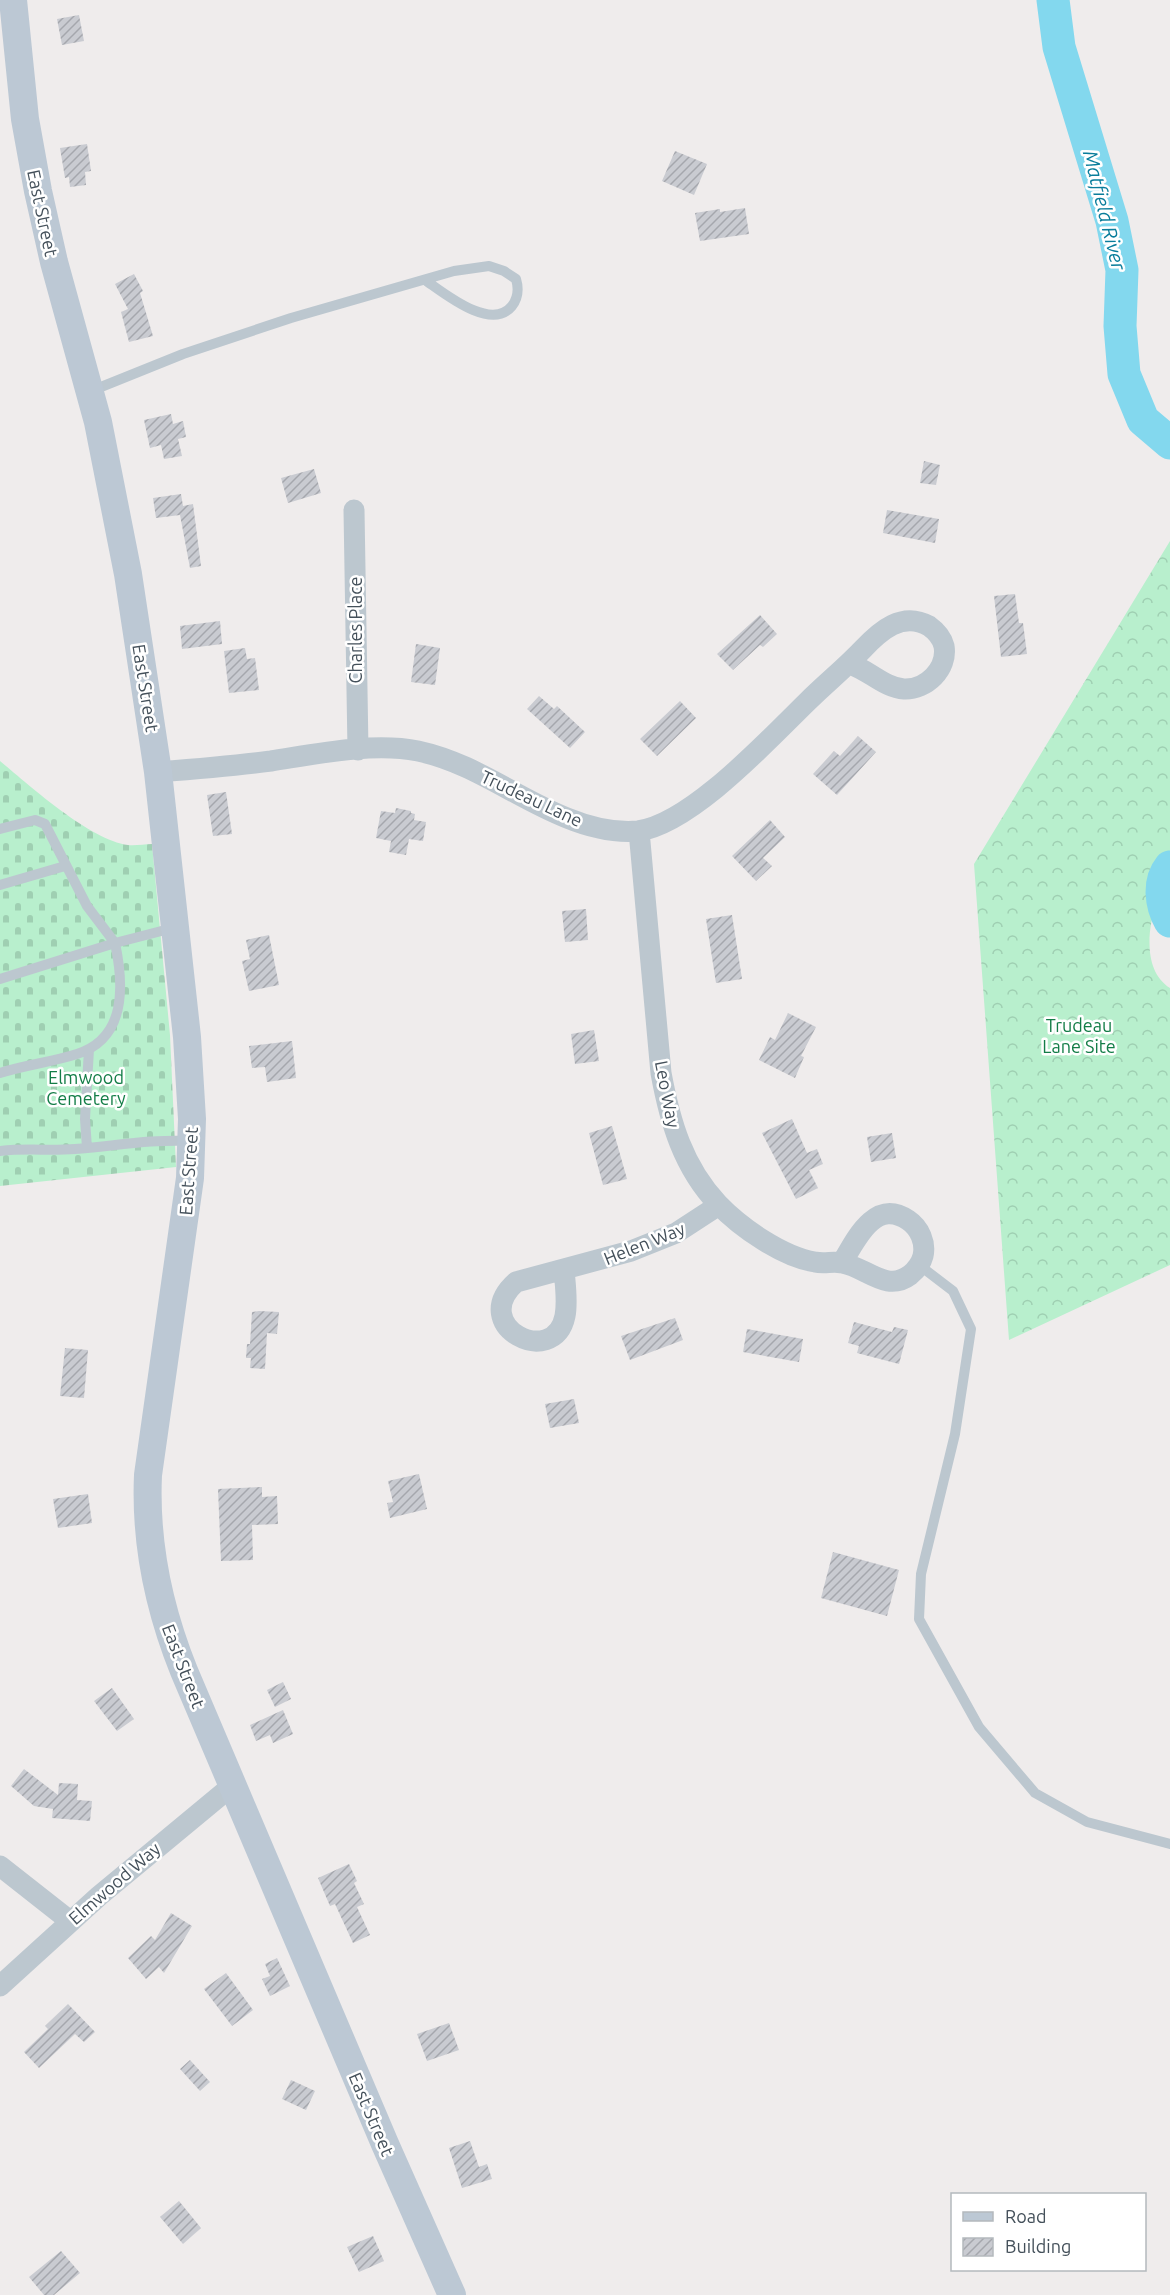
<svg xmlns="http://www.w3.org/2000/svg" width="1170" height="2295" viewBox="0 0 1170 2295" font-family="Ubuntu,sans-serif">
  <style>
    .forest { fill: url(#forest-crowns) }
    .cemetery { fill: url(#cemetery-stones) }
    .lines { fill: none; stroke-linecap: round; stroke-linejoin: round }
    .river { stroke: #83d8ee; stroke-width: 33 }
    .building { fill: url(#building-hatch) }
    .lane { stroke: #bcc7cf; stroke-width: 10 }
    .street { stroke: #bcc7cf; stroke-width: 21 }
    .secondary { stroke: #bcc8d4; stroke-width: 28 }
    .labels { text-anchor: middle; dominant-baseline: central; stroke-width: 5; stroke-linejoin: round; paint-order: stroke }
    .street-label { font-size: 18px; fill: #44505a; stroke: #fff }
    .park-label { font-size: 18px; fill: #137d47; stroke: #fff }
    .water-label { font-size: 20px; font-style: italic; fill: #097d9b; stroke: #fff }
  </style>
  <defs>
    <pattern id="forest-crowns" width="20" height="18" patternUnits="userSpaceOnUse" patternTransform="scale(1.5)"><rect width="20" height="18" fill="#b8efcd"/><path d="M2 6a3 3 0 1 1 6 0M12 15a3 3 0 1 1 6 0" fill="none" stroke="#9fcfb2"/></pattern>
    <pattern id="cemetery-stones" width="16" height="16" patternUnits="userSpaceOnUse" patternTransform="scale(1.5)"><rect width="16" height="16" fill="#b8efcd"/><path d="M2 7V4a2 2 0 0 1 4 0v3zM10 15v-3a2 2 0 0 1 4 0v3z" fill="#9fcfb2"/></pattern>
    <pattern id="building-hatch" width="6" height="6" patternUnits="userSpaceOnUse" patternTransform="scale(1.5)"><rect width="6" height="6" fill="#c9cbd1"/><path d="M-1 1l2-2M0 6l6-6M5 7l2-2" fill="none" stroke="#a5a7ad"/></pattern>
  </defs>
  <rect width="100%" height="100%" fill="#efecec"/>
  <!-- forest -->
  <path class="forest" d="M1170,541v328c-17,31 -36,96 0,119v277l-161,75 -35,-476z"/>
  <!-- cemetery -->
  <path class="cemetery" d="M0,761c30,25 90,79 128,84 7,1 16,-1 24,-1l18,191 6,132 -176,19z"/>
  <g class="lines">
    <!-- river -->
    <path class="river" d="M1053,0l6,47 53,174 10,49 -2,56 4,48 19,46 27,23
      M1170,867c-12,15 -9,38 0,54"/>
  </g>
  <!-- building -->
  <path class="building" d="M79,15l5,26 -22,4 -5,-26z
    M87,144l4,27 -6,1 1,13 -16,2 -1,-10 -4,1 -5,-30z
    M675,151l32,13 -13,31 -32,-14z
    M745,208l4,26 -49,7 -5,-28 25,-4v3z
    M134,274l9,17 -3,2 13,43 -24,6 -8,-30 7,-3 -13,-25z
    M171,414l2,10 10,-3 3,16 -8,2 4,17 -18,3 -3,-14 -11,3 -6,-28z
    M924,461l16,4 -4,20 -16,-2z
    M314,469l7,24 -33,10 -7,-25z
    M181,494l2,12 10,-2 8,62 -11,2 -10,-53 -24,3 -3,-20z
    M887,510l52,9 -4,24 -52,-10z
    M1015,594l4,29h4l4,31 -26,3 -7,-61z
    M760,615l17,19 -14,13 -3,-2 -27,25 -16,-16z
    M220,621l2,23 -40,5 -2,-23z
    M416,644l24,4 -5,37 -24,-3z
    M245,648l2,11 8,-1 4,32 -30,3 -5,-42z
    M539,696l15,13 3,-3 28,26 -15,16 -43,-39z
    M680,701l16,17 -39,38 -17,-17z
    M858,736l18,16 -39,43 -24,-21 21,-23 6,5z
    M226,792l6,42 -19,2 -6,-41z
    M396,808l15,3v2l4,1 -1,6 12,2 -3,19 -14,-2 -3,16 -17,-3 2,-11 -15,-3 5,-27 14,2z
    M770,820l15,17 -22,21 9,8 -16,15 -24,-25z
    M586,909l2,31 -23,2 -3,-31z
    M732,915l10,64 -26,4 -10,-64z
    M269,935l10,50 -30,6 -7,-30 8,-2 -4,-19z
    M788,1013l28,14 -15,29 3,1 -9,21 -36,-18 11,-23 5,3z
    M594,1030l5,31 -24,3 -4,-30z
    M292,1041l4,37 -29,4 -2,-15 -13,1 -3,-22z
    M792,1119l15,34 10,-4 6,15 -14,6 9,18 -22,11 -34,-66z
    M612,1126l15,53 -24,6 -14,-52z
    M892,1133l4,25 -25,4 -4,-25z
    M259,1311l20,1 -2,22 -10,-1 -2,36 -15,-1 1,-10h-5l1,-14h3l2,-32z
    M675,1318l8,22 -53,20 -9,-24z
    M854,1322l38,10 2,-5 14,3 -9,34 -42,-11 2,-7 -11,-3z
    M747,1329l56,10 -4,23 -56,-10z
    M65,1348l23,2 -4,48 -24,-2z
    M574,1399l5,24 -29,5 -5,-24z
    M419,1474l8,35 -37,9 -3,-15 6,-1 -5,-21z
    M262,1487v10l15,-1 1,28 -26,1 1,35 -32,1 -3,-72z
    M88,1494l4,29 -34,5 -5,-29z
    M833,1552l66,18 -12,46 -66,-18z
    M283,1682l8,17 -16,8 -8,-17z
    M112,1688l22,31 -17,12 -23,-30z
    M283,1710l10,24 -20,9 -3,-8 -14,6 -6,-16z
    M24,1769l34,26 1,-12 19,1 -1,16 15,1 -2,20 -38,-3 1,-9 -19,-3 -23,-20z
    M349,1864l8,17 -3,2 10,21 -7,3 13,28 -17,8 -18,-39 -5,2 -12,-28z
    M171,1913l21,13 -28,47 -5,-6 -13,12 -18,-21 23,-22 4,4z
    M277,1958l13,28 -20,10 -8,-17 8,-3 -5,-12z
    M226,1973l27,37 -21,16 -28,-37z
    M68,2004l27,28 -11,10 -9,-8 -36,34 -15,-16 24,-23 -3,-3z
    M449,2023l10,27 -32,11 -10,-27z
    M190,2060l20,22 -10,9 -20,-22z
    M291,2080l24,11 -9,19 -24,-11z
    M470,2141l9,26 8,-3 5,15 -30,9 -13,-40z
    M179,2201l22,27 -18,16 -23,-27z
    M373,2236l11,25 -25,11 -12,-25z
    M61,2251l19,22 -26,22h-10l-15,-18z"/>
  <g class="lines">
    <!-- lane -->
    <path class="lane" d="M91,391l92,-37 108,-36 163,-47 35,-5 15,5 12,8c3,10 2,19 -4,27 -21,26 -68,-13 -87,-26
      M0,829l35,-9 10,4 42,82 28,37 -115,36
      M0,885l65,-19
      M0,1073c25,-8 52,-11 77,-19 50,-16 47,-69 38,-111l58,-15
      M87,1148l-2,-29 4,-70
      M0,1151c25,-3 50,0 75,-2 39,-3 77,-10 116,-8
      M919,1265l34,26 18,38 -16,105 -34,140 -2,45 60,108 56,66 52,29 83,22"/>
    <!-- street -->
    <path class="street" d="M354,510l4,240
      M158,772c38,-3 75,-6 113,-11 45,-7 102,-19 147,-10 56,12 98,47 149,67 22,9 48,15 71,13 53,-7 131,-92 169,-129 18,-18 38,-34 56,-53 17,-18 39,-38 66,-23 7,5 13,12 15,20 4,23 -18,44 -40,43 -20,-1 -36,-20 -55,-25
      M639,831l22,242c9,49 22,94 57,131 23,24 65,53 97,58 9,2 19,-1 27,1 24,4 44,30 68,12 6,-5 11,-11 13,-19 3,-13 -3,-28 -15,-36 -33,-22 -52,19 -66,43
      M564,1269c1,15 4,32 1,47 -11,54 -98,10 -49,-34l115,-31 45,-18 43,-28
      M0,1866l70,55
      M0,1986l99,-90 134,-111"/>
    <!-- secondary -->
    <path class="secondary" d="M13,0l12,119 13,72 16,71 44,160 30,152 30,198 29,265 5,82 -2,59 -42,297c-3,67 11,134 36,196l201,473 67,151"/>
  </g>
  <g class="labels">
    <!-- street labels -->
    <g class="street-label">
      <text transform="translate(43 213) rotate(78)">East Street</text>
      <text transform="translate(355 630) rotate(-90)">Charles Place</text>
      <text transform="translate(146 688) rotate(81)">East Street</text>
      <text transform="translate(532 798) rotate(25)">Trudeau Lane</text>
      <text transform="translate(668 1094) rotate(79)">Leo Way</text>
      <text transform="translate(188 1171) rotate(-86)">East Street</text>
      <text transform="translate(644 1243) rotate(-22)">Helen Way</text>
      <text transform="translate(184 1666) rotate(69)">East Street</text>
      <text transform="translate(114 1883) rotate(-41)">Elmwood Way</text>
      <text transform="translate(372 2114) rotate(67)">East Street</text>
    </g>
    <!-- park labels -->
    <g class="park-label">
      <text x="1079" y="1025">Trudeau<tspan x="1079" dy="21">Lane Site</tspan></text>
      <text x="86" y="1077">Elmwood<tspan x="86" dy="21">Cemetery</tspan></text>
    </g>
    <!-- water labels -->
    <g class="water-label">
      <text transform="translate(1105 210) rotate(76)">Matfield River</text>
    </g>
  </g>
  <!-- legend -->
  <rect x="951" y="2193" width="195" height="78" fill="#ffffff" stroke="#b4b9bd" stroke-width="1.5"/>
  <rect x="963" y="2212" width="30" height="9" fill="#bcc8d4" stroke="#b4b9bd" stroke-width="1.5"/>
  <text x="1005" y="2223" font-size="18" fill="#44505a">Road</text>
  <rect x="963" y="2238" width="30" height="18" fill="url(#building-hatch)" stroke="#b4b9bd" stroke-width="1.5"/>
  <text x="1005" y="2253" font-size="18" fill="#44505a">Building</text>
</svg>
